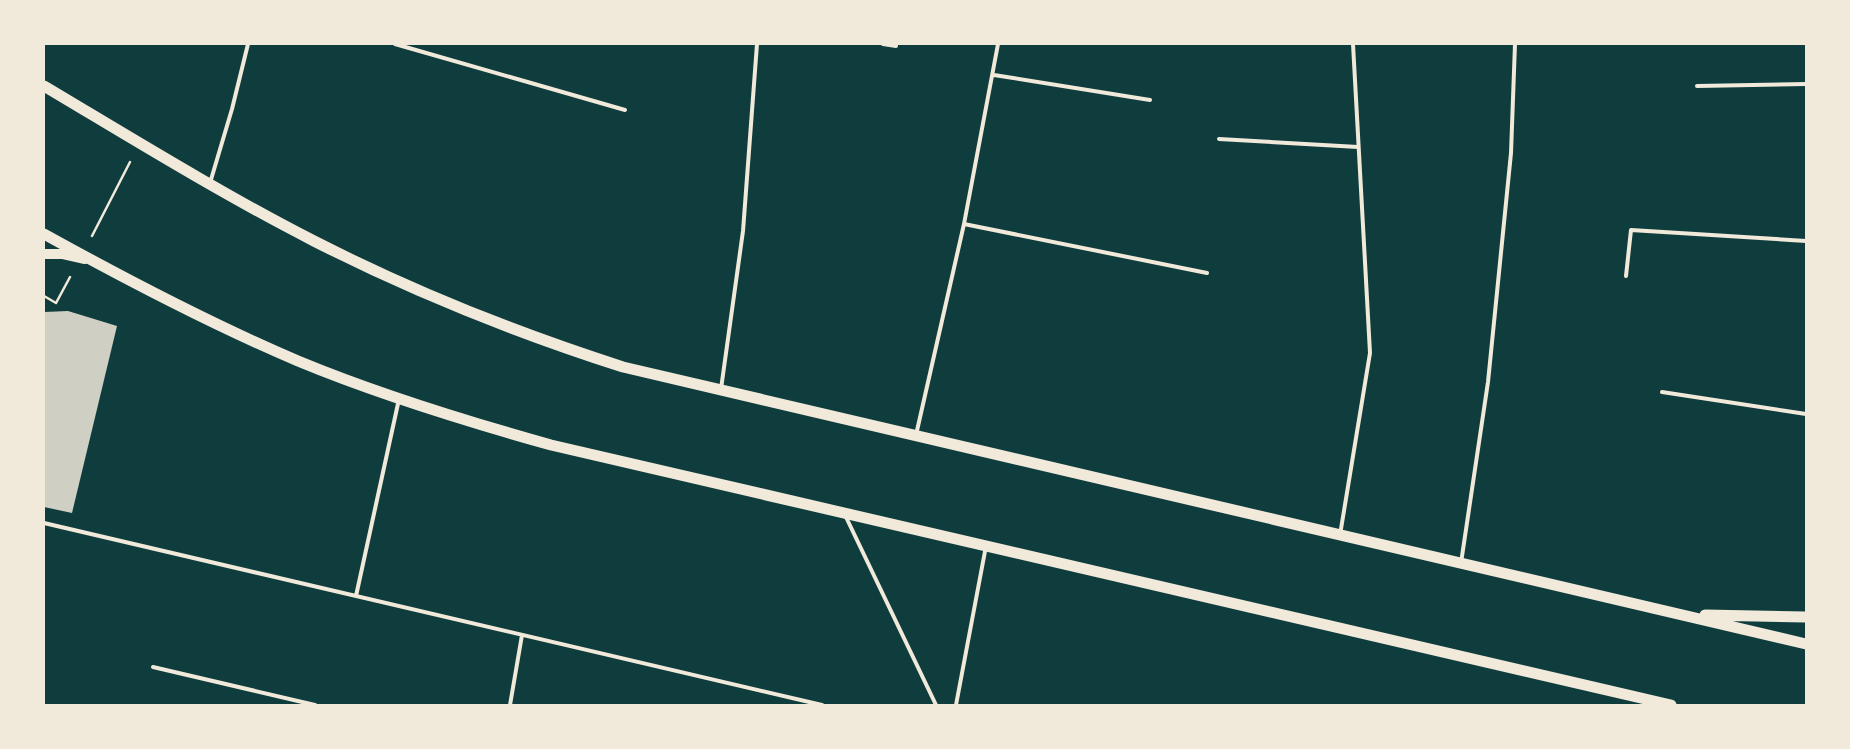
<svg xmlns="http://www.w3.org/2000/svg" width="1850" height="749" viewBox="0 0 1850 749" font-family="'Work Sans',sans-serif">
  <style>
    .building { fill: #cfcfc3 }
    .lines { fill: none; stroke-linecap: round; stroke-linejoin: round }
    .path { stroke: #f1e9da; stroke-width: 2.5 }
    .minor { stroke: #f1e9da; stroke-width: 4 }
    .primary { stroke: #f1e9da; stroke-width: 10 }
    .trunk { stroke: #f1e9da; stroke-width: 11 }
  </style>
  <rect width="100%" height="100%" fill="#0f3d3e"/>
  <!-- building -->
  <path class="building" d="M68,311l49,15 -45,187 -28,-6v-195z"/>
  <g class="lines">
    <!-- path -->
    <path class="path" d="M92,236l38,-74
      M44,296l12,7 14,-26"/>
    <!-- minor -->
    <path class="minor" d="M395,44l230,66
      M883,44l13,2
      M994,75l156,25
      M1697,86l109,-2
      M1219,139l139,8
      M210,183l22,-74 16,-65
      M964,224l243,49
      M1626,276l5,-46 175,11
      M721,389l22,-158 14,-187
      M1662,392l144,22
      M916,435l48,-211 34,-180
      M845,515l91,190
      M44,523l778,182
      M1340,535l30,-182 -17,-309
      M1461,563l27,-181 23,-229 4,-109
      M356,596l43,-197
      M153,667l162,38
      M510,705l12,-70
      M956,705l30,-159"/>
    <!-- primary -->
    <path class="primary" d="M44,254h19l22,5"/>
    <!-- trunk -->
    <path class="trunk" d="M44,86c89,53 178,108 270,155 100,51 203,92 309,126l1183,277
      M44,234c83,46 167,90 254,127 82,34 167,60 253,84l1120,260
      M1705,615l101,2"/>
  </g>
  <!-- border -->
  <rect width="1850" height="749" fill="none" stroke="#f1e9da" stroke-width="90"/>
</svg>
